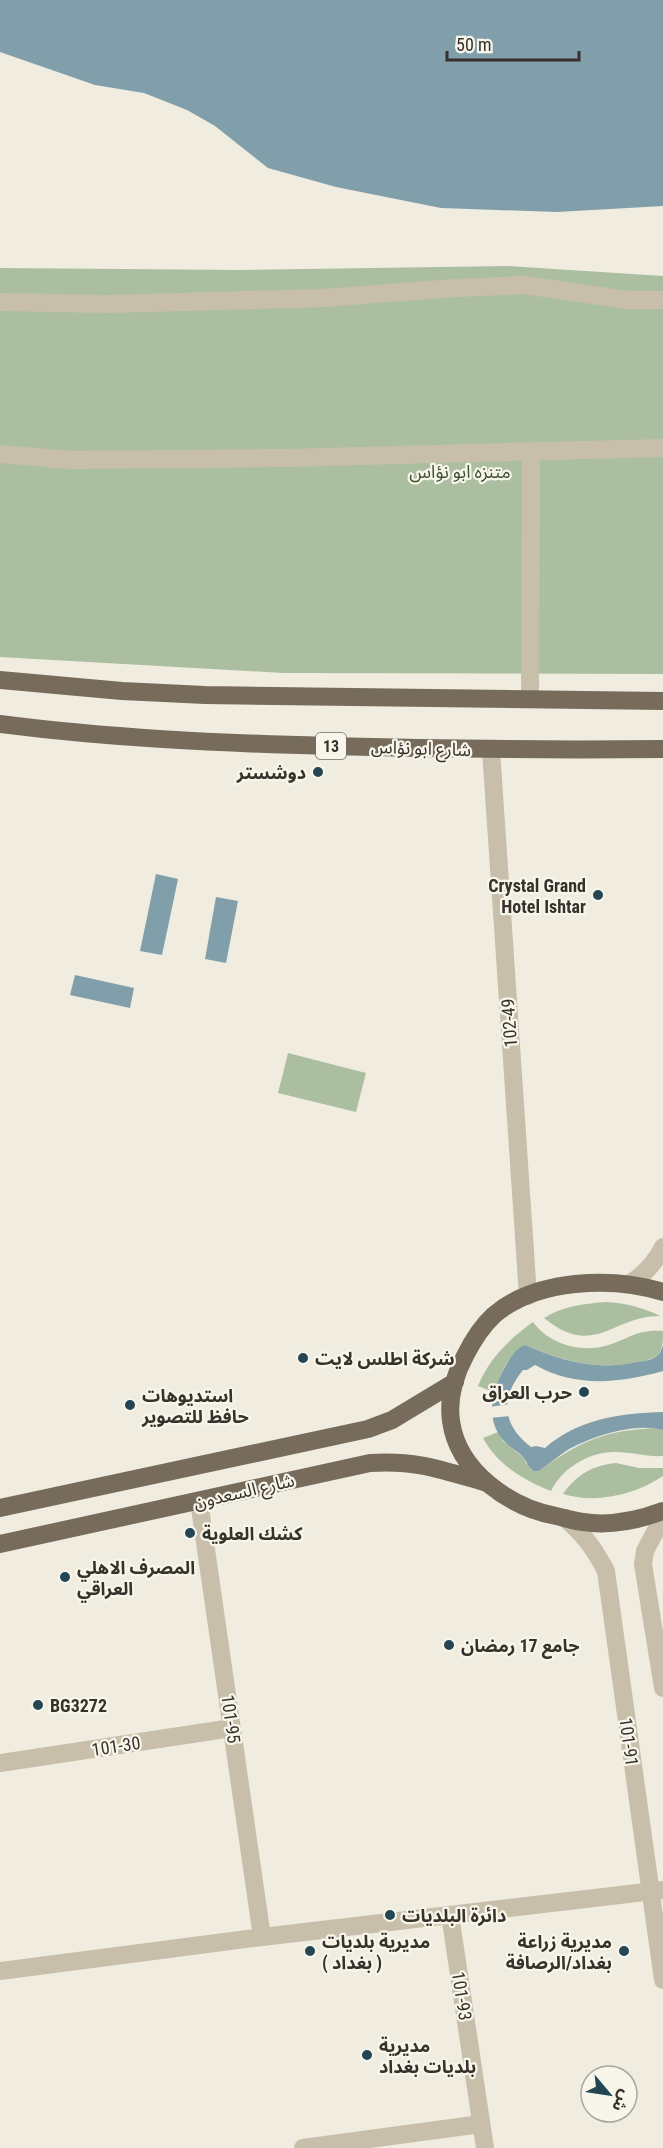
<svg xmlns="http://www.w3.org/2000/svg" width="663" height="2148" viewBox="0 0 663 2148" font-family="'Roboto Condensed','Noto Sans Arabic',sans-serif">
  <style>
    .green { fill: #acbea0 }
    .water { fill: #809fab }
    .pier { fill: #f0ecdf }
    .lines { fill: none; stroke-linecap: round; stroke-linejoin: round }
    .minor { stroke: #c8bfab; stroke-width: 18 }
    .major { stroke: #776c5c; stroke-width: 18 }
    .poi-dot { fill: #234554; stroke: #f8f5eb; stroke-width: 2 }
    .labels { text-anchor: middle; dominant-baseline: central; stroke-width: 4.5; stroke-linejoin: round; paint-order: stroke }
    .shield { fill: #f8f5eb; stroke: #706c64; stroke-width: 1.5 }
    .shield-label { font-size: 16px; font-weight: bold; fill: #36312a }
    .park-label { font-size: 18px; fill: #3d5230; stroke: #f8f5eb }
    .street-label { font-size: 18px; fill: #36312a; stroke: #f8f5eb }
    .poi-label { font-size: 18px; font-weight: bold; fill: #36312a; stroke: #f8f5eb; text-anchor: start }
  </style>
  <rect width="100%" height="100%" fill="#f0ecdf"/>
  <!-- green -->
  <path class="green" d="M508,266l155,10v398l-379,-1 -284,-16v-389l240,2z
    M288,1053l78,20 -10,39 -78,-19z
    M605,1302c20,1 37,5 55,14 -48,0 -66,43 -116,2 19,-12 39,-14 61,-16z
    M533,1322c15,21 46,31 72,24 23,-6 30,-17 58,-15 0,9 0,16 -4,23 -4,5 -15,7 -21,8 -43,9 -74,-1 -113,-17 -16,7 -25,32 -32,47l-15,-6c11,-27 31,-47 55,-64z
    M657,1428l6,2v26c-18,1 -30,-4 -47,-4 -26,-1 -54,16 -65,39 -27,-10 -54,-27 -68,-53l15,-6 5,9 21,17 2,5 13,8c41,-30 66,-41 118,-43z
    M616,1463l23,5h24v8c-28,19 -68,28 -100,18 14,-20 29,-28 53,-31z"/>
  <!-- water -->
  <path class="water" d="M0,0h663v206l-106,6 -116,-4 -105,-21 -68,-19 -53,-42 -28,-16 -43,-17 -49,-8 -95,-33z
    M156,874l22,5 -16,76 -22,-4z
    M216,897l22,4 -12,62 -21,-4z
    M75,975l59,13 -4,20 -60,-13z
    M525,1345c38,16 70,26 112,17 7,-1 17,-2 22,-8 2,-2 2,-5 4,-8v25c-43,12 -87,17 -128,-6l-8,5h-4c-23,28 -21,55 8,77l5,-1 9,2c33,-29 75,-35 118,-36v18c-27,-8 -70,6 -94,19 -11,7 -20,15 -30,22h-5c-6,-4 -7,-9 -11,-14 -5,-6 -13,-9 -18,-15 -20,-20 -14,-51 -1,-73 5,-9 11,-21 21,-24z"/>
  <!-- pier -->
  <path class="pier" d="M510,1404l1,12 -21,2 -1,-11z"/>
  <g class="lines">
    <!-- minor -->
    <path class="minor" d="M0,302l109,2 214,-6 133,-10 69,-3 102,15h36
      M0,454l70,6 216,-2 377,-10
      M530,698l1,-247
      M491,750l37,546
      M629,1284c15,-9 26,-21 34,-37
      M199,1501l63,436
      M663,1517l-18,34 -2,13 20,124
      M565,1518c19,17 29,30 41,53l57,409
      M0,1763l232,-35
      M450,1915l35,233
      M0,1971l262,-34 401,-47
      M303,2148l178,-24"/>
    <!-- major -->
    <path class="major" d="M0,680l122,11 83,4 458,6
      M0,724c108,14 217,19 327,22 112,3 224,4 336,3
      M663,1292c-51,-16 -127,-13 -169,23 -12,11 -22,27 -29,41 -10,19 -17,43 -14,65 7,51 59,86 105,95 9,2 18,5 27,6 26,4 56,-2 80,-11
      M0,1508l368,-79 24,-9 63,-38
      M0,1544l370,-81c48,-3 72,7 117,20"/>
  </g>
  <!-- markers -->
  <g class="poi-dot">
    <circle cx="318" cy="772" r="6"/>
    <circle cx="598" cy="895" r="6"/>
    <circle cx="303" cy="1358" r="6"/>
    <circle cx="584" cy="1392" r="6"/>
    <circle cx="130" cy="1405" r="6"/>
    <circle cx="190" cy="1533" r="6"/>
    <circle cx="65" cy="1577" r="6"/>
    <circle cx="449" cy="1645" r="6"/>
    <circle cx="38" cy="1705" r="6"/>
    <circle cx="390" cy="1915" r="6"/>
    <circle cx="310" cy="1951" r="6"/>
    <circle cx="624" cy="1951" r="6"/>
    <circle cx="367" cy="2055" r="6"/>
  </g>
  <g class="labels">
    <!-- shield labels -->
    <rect class="shield" x="316" y="733" width="30" height="26" rx="4.5"/>
    <g class="shield-label">
      <text x="331" y="746">13</text>
    </g>
    <!-- park labels -->
    <g class="park-label">
      <text x="460" y="471">متنزه ابو نؤاس</text>
    </g>
    <!-- street labels -->
    <g class="street-label">
      <text transform="translate(421 748) rotate(2)">شارع ابو نؤاس</text>
      <text transform="translate(509 1023) rotate(-94)">102-49</text>
      <text transform="translate(244 1491) rotate(-13)">شارع السعدون</text>
      <text transform="translate(231 1719) rotate(82)">101-95</text>
      <text transform="translate(629 1742) rotate(82)">101-91</text>
      <text transform="translate(116 1746) rotate(-9)">101-30</text>
      <text transform="translate(462 1996) rotate(81)">101-93</text>
    </g>
    <!-- poi labels -->
    <g class="poi-label">
      <text x="306" y="772" text-anchor="end">دوشستر</text>
      <text x="586" y="885" text-anchor="end">Crystal Grand<tspan x="586" dy="21">Hotel Ishtar</tspan></text>
      <text x="315" y="1358">شركة اطلس لايت</text>
      <text x="572" y="1392" text-anchor="end">حرب العراق</text>
      <text x="142" y="1395">استديوهات<tspan x="142" dy="21">حافظ للتصوير</tspan></text>
      <text x="202" y="1533">كشك العلوية</text>
      <text x="77" y="1567">المصرف الاهلي<tspan x="77" dy="21">العراقي</tspan></text>
      <text x="461" y="1645">جامع 17 رمضان</text>
      <text x="50" y="1705">BG3272</text>
      <text x="402" y="1915">دائرة البلديات</text>
      <text x="322" y="1941">مديرية بلديات<tspan x="322" dy="21">( بغداد )</tspan></text>
      <text x="612" y="1941" text-anchor="end">مديرية زراعة<tspan x="612" dy="21">بغداد/الرصافة</tspan></text>
      <text x="379" y="2045">مديرية<tspan x="379" dy="21">بلديات بغداد</tspan></text>
    </g>
  </g>
  <!-- north arrow -->
  <g transform="translate(609 2094) rotate(119)"><circle r="28" fill="#f8f5eb" stroke="#aaa79e" stroke-width="1.5"/>
  <path d="M0-4.5L10 22L0 15L-10 22Z" fill="#234554"/>
  <text y="-9" font-size="16" font-weight="bold" text-anchor="middle" fill="#36312a">ش</text>
  </g>
  <!-- scale -->
  <path d="M447 51v9h132v-9" fill="none" stroke="#36312a" stroke-width="3"/>
  <text x="456" y="51" font-size="18" fill="#36312a" stroke="#f8f5eb" stroke-width="4.5" paint-order="stroke">50 m</text>
</svg>
